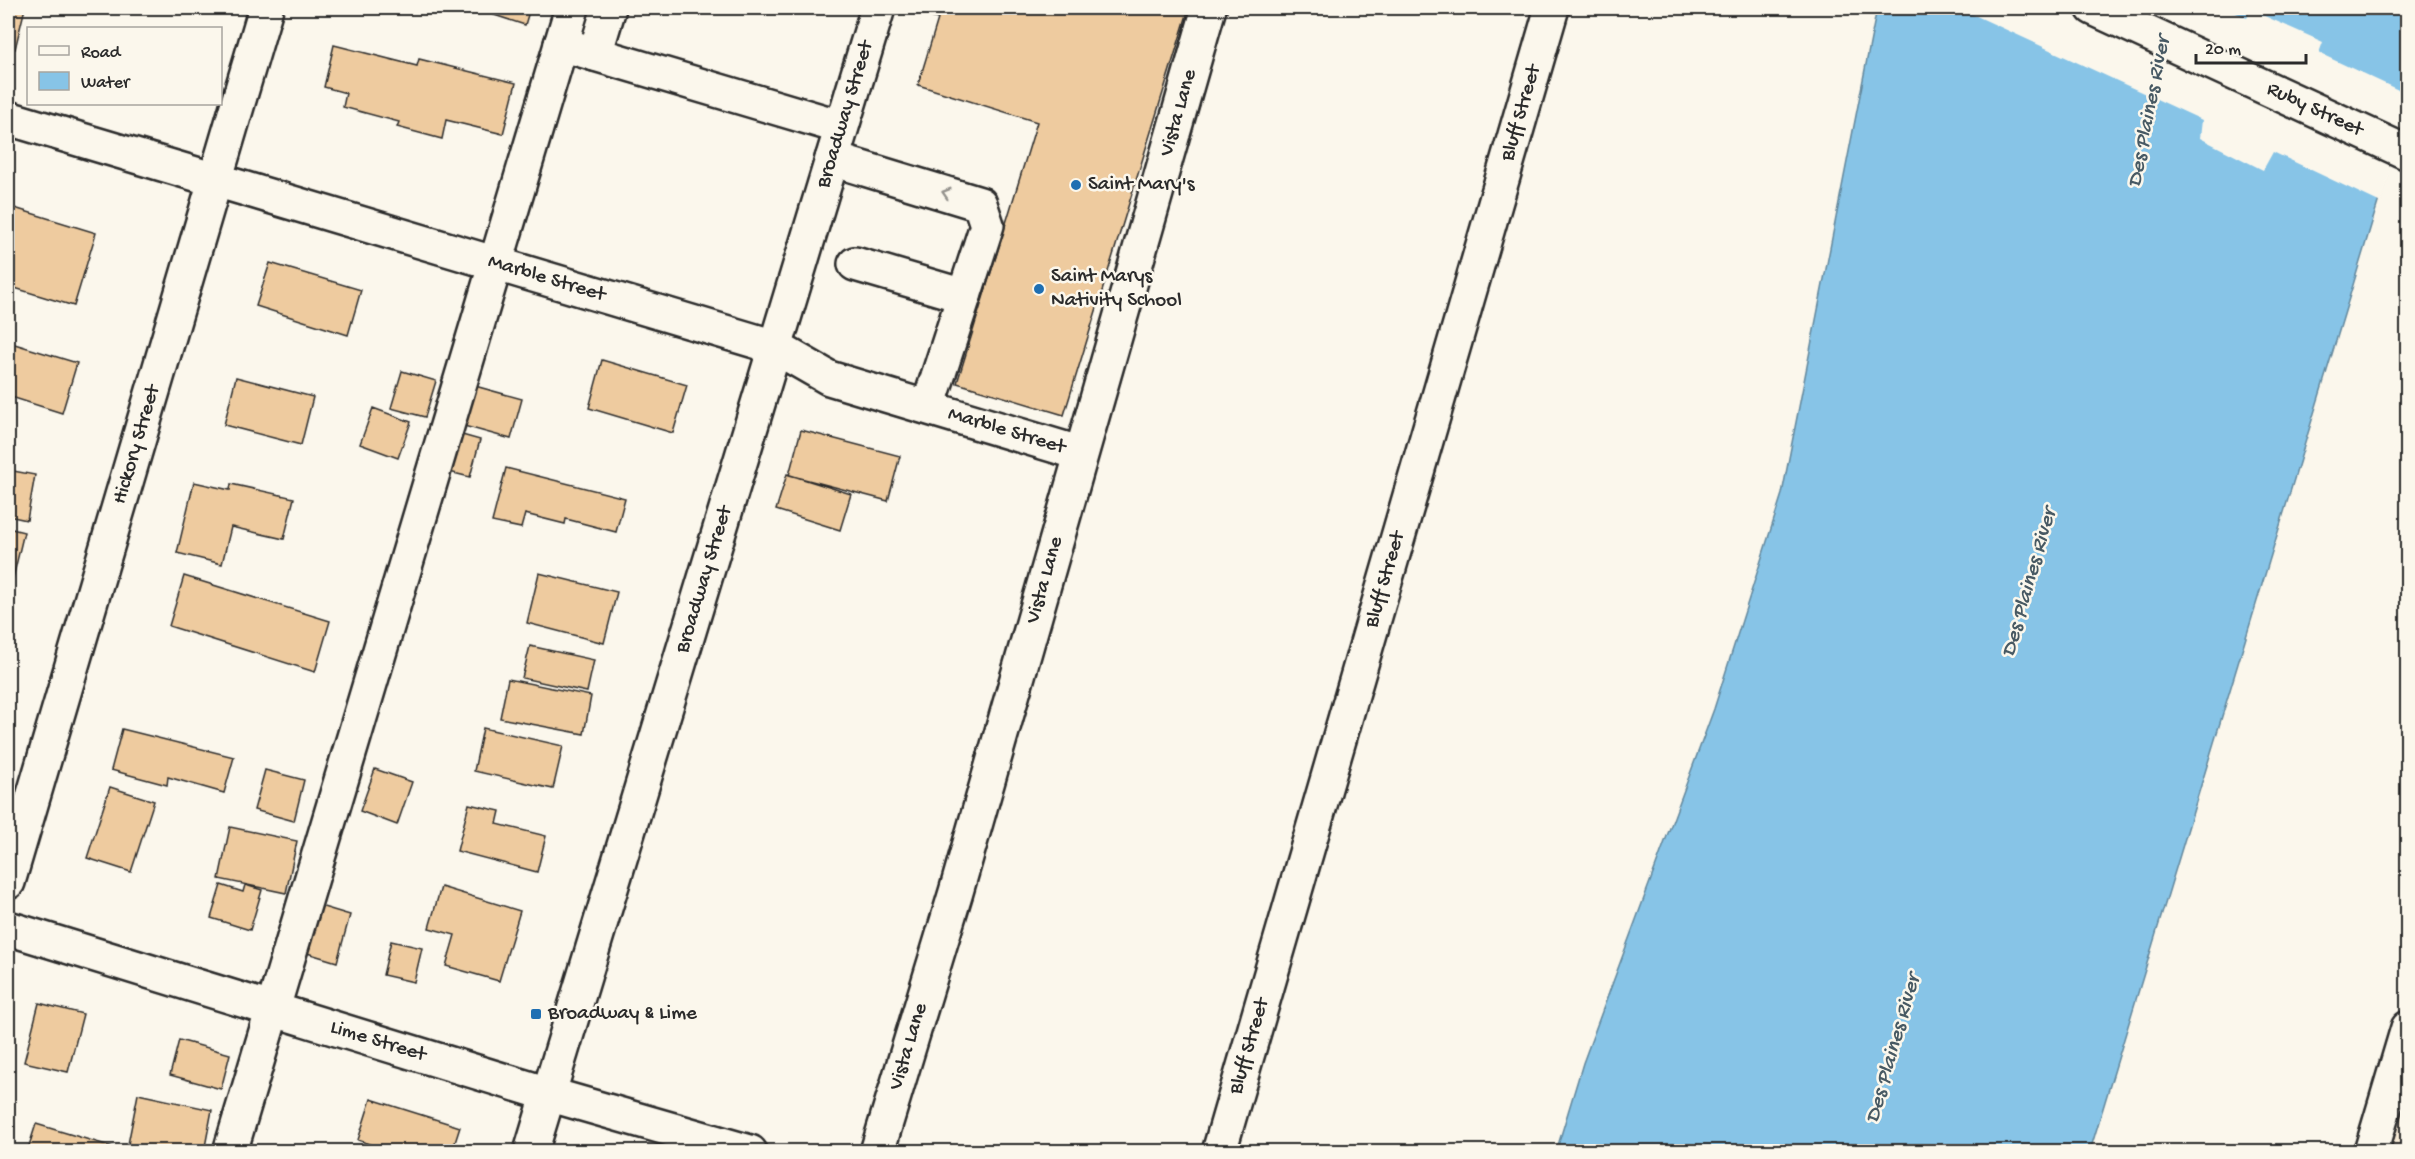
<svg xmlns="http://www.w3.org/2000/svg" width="2415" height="1159" viewBox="0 0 2415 1159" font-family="'Gochi Hand',sans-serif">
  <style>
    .built { fill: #f7ead5 }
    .water { fill: #87c4e7; stroke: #62879c; stroke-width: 1.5 }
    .pier { fill: #fbf7ec }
    .building { fill: #eecb9f; stroke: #2b2b2b; stroke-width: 1.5 }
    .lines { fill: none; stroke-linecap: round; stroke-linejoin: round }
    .minor-casing { stroke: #2b2b2b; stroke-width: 38 }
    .major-casing { stroke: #2b2b2b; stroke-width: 38 }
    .minor { stroke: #fbf7ec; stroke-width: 33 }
    .major { stroke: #fbf7ec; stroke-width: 33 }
    .oneway { stroke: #93918c }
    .poi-dot { fill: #1f6fb2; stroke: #fbf7ec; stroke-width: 2 }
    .labels { text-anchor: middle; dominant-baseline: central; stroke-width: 5; stroke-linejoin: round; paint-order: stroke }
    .street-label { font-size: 21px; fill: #2b2b2b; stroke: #fbf7ec }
    .poi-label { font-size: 21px; fill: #2b2b2b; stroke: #fbf7ec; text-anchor: start }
    .water-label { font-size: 22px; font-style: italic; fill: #475963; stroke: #fbf7ec }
  </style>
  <rect width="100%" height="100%" fill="#fbf7ec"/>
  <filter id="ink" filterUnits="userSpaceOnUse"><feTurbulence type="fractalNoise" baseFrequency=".0167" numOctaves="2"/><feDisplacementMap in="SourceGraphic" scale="12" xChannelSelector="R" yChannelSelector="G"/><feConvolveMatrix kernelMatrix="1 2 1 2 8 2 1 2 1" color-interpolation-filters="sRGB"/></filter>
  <g filter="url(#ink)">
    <!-- built -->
    <path class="built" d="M2407,1047v104h-31z"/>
    <!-- water -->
    <path class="water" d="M1877,8h530v85l-27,103 -290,955 -534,1 27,-89 131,-354 68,-215z"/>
    <!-- pier -->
    <path class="pier" d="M1959,8h266l22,10 4,-8 72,32 -4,11 88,41 1,10 -27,99 -108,-51 -10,18 -63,-32 2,-18z"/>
    <!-- building -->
    <path class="building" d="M8,8h17l-10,41 -7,-2z
      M487,8h43l-5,17 -40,-13z
      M926,8h263l-125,407 -107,-32 80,-261 -119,-37 20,-66 -15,-4z
      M334,45l83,21 2,-7 97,24 -13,51 -57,-14 -4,19 -45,-12 2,-5 -56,-15 3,-14 -22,-6z
      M8,206l88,27 -22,73 -66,-20 3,-15 -3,-1z
      M270,263l91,27 -13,45 -92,-29z
      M8,342l69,21 -15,50 -54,-17z
      M602,360l85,25 -14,48 -84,-25z
      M402,371l34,10 -11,36 -34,-9z
      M236,377l77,20 -12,48 -77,-20z
      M475,386l47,13 -11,40 -47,-13z
      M373,408l38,14 -13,36 -38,-14z
      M801,430l99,26 -12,45 -99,-26z
      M455,433l25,7 -10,37 -25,-6z
      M506,468l119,30 -9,34 -50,-13 -1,5 -40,-10 -4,14 -29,-6z
      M8,470l27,5 -8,45 -19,-4z
      M787,474l64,20 -11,36 -64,-20z
      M194,482l36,8 1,-6 63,14 -10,41 -53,-12 -9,37 -45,-11z
      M8,528l16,4 -11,46 -5,-2z
      M539,573l78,19 -13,51 -77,-20z
      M184,576l146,45 -15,51 -146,-46z
      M530,646l64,14 -7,32 -65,-14z
      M508,679l83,17 -7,38 -84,-16z
      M483,728l80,18 -10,43 -79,-18z
      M122,729l112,28 -10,36 -56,-16 -1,8 -56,-15z
      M375,769l37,13 -15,43 -37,-14z
      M265,770l39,10 -10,41 -40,-11z
      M110,787l44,14 -23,71 -44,-14z
      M469,804l31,7 -3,13 49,12 -9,36 -80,-21z
      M230,827l67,14 -11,52 -67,-14z
      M221,885l22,7 2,-7 17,5 -12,40 -39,-12z
      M441,887l79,24 -21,70 -53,-15 9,-31 -26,-7z
      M310,903l40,12 -13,47 -40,-12z
      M391,941l31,7 -8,34 -31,-7z
      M39,1003l44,11 -15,58 -44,-10z
      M179,1040l51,14 -9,35 -51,-14z
      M138,1094l74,16 -8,42h-40l-36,-8z
      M371,1099l89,28 -8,25h-61l-33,-12z
      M36,1124l77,23 -2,5h-84z"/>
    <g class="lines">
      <defs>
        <g id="minor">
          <path d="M561,44l280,83"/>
          <path d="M595,54l14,-46"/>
          <path id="s1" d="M8,118l767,229 54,31 250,75"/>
          <path d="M832,159l148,45 7,21 -59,182"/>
          <path d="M855,264l109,32"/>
          <path id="s2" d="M8,882l258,-874"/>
          <path id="s3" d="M8,928l540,166 202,58"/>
          <path d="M230,1152l342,-1144"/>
          <path id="s4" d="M531,1152l347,-1144"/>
          <path id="s5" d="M877,1152l79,-260 253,-884"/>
          <path id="s6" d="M1219,1152l333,-1144"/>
          <path d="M2371,1152l37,-124"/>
        </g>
        <g id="major">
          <path id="s7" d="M2093,8l315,145"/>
        </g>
      </defs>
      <!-- minor casing -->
      <use href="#minor" class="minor-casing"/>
      <!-- major casing -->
      <use href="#major" class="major-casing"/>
      <!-- minor -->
      <use href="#minor" class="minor"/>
      <!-- major -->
      <use href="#major" class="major"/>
    </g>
    <!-- one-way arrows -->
    <defs><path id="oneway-chevron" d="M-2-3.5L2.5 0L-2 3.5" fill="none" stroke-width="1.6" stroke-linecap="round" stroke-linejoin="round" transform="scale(1.5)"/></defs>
    <use class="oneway" href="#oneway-chevron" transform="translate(946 193) rotate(-163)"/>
  </g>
  <!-- markers -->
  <g class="poi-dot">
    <circle cx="1076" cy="185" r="6"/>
    <circle cx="1039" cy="289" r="6"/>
    <rect x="530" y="1008" width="12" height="12" rx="3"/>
  </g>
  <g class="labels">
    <!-- street labels -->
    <g class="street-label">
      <text stroke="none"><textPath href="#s7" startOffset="244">Ruby Street</textPath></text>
      <text stroke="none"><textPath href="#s5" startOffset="1082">Vista Lane</textPath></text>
      <text stroke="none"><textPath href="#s6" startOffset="1082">Bluff Street</textPath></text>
      <text stroke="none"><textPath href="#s4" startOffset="1084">Broadway Street</textPath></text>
      <text stroke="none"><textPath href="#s1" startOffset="562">Marble Street</textPath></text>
      <text stroke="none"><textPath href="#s1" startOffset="1048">Marble Street</textPath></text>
      <text stroke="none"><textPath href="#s2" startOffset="456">Hickory Street</textPath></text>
      <text stroke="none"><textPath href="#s4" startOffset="598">Broadway Street</textPath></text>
      <text stroke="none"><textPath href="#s6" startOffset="596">Bluff Street</textPath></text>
      <text stroke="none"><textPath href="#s5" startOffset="596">Vista Lane</textPath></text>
      <text stroke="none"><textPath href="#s3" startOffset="387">Lime Street</textPath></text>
      <text stroke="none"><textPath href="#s6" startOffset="110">Bluff Street</textPath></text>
      <text stroke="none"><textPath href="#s5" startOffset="110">Vista Lane</textPath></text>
    </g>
    <!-- poi labels -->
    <g class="poi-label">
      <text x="1088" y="185">Saint Mary's</text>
      <text x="1051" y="277">Saint Marys<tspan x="1051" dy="24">Nativity School</tspan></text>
      <text x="548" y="1014">Broadway &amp; Lime</text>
    </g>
    <!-- water labels -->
    <g class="water-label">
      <text transform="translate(2150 112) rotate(-79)">Des Plaines River</text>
      <text transform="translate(2030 583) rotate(-74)">Des Plaines River</text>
      <text transform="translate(1894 1049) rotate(-74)">Des Plaines River</text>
    </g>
  </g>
  <!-- margin -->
  <rect width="2415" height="1159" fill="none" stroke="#fbf7ec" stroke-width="30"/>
  <rect x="15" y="15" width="2385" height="1129" fill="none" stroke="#2b2b2b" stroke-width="2" filter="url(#ink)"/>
  <!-- legend -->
  <rect x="27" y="27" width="195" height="78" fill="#fbf7ec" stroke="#a8a59f" stroke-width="1.5"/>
  <rect x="39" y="46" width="30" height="9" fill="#fbf7ec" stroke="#a8a59f" stroke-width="1.5"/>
  <text x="81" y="57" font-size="18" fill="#2b2b2b">Road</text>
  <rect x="39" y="72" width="30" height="18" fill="#87c4e7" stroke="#a8a59f" stroke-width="1.5"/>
  <text x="81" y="87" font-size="18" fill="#2b2b2b">Water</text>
  <!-- scale -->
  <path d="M2196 54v9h110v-9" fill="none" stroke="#2b2b2b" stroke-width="3"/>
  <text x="2205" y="54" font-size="18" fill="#2b2b2b" stroke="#fbf7ec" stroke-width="4.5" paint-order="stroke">20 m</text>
</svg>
